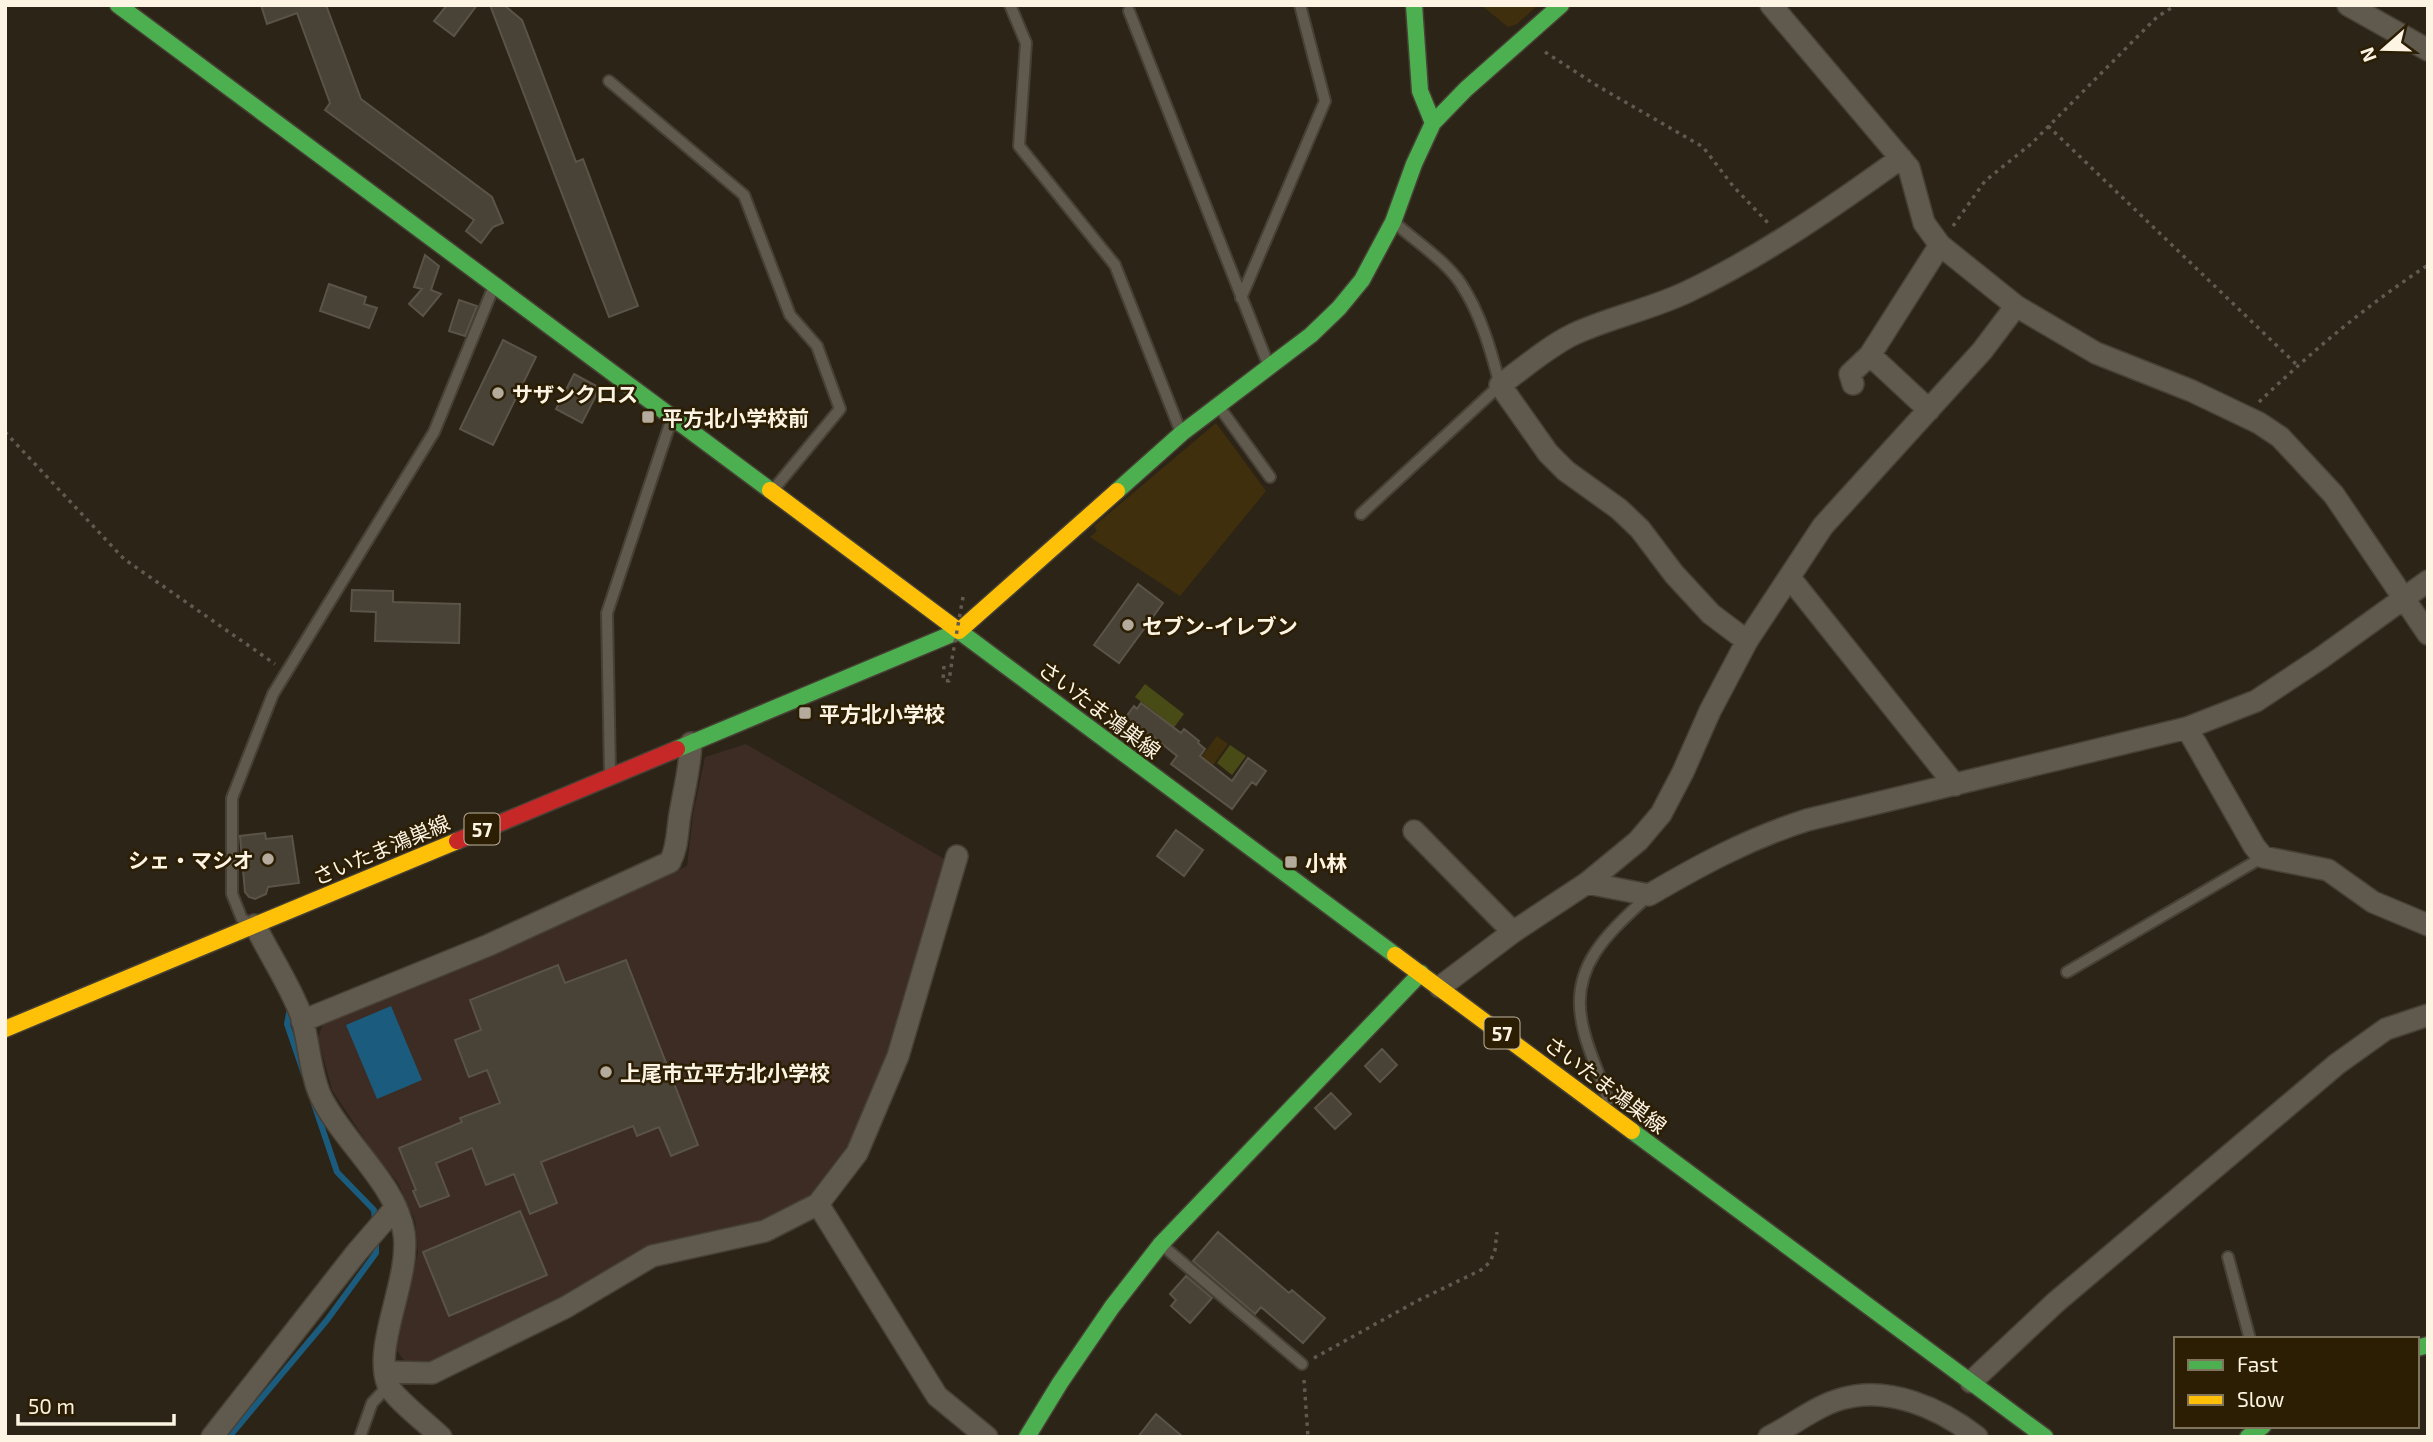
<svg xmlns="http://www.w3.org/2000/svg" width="2433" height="1442" viewBox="0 0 2433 1442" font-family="'Exo 2','Noto Sans JP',sans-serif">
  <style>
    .built { fill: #3f2f0d }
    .education { fill: #3c2c23 }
    .green { fill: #494b17 }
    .water { fill: #1b5b7d }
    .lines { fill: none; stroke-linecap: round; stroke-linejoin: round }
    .stream { stroke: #1b5b7d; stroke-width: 6 }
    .building { fill: #494337; stroke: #5a5347; stroke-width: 2 }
    .lane-casing { stroke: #474035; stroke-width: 14 }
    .street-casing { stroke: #474035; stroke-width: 24 }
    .fast-casing { stroke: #474035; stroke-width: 19 }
    .slow-casing { stroke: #474035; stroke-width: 19 }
    .jam-casing { stroke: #474035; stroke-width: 19 }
    .path { stroke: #605a50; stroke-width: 3.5; stroke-dasharray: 3.5 5; stroke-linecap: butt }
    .lane { stroke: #5f594e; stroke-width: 10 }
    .street { stroke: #5f594e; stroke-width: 21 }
    .fast { stroke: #4caf50; stroke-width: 16 }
    .slow { stroke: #ffc107; stroke-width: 16 }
    .jam { stroke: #c62828; stroke-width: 16 }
    .path-bridge { stroke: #605a50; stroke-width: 3.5; stroke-dasharray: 3.5 5; stroke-linecap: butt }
    .poi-dot { fill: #b4ab9c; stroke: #2c1e03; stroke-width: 2.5 }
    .labels { text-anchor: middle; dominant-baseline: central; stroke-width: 5; stroke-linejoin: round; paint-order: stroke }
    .shield { fill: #2c1e03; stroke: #beb4a0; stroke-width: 2 }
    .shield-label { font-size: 19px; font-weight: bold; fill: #fdf4e4 }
    .poi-label { font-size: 21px; font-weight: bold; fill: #fdf4e4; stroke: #2c1e03; text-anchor: start }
    .street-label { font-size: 21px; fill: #fdf4e4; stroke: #2c1e03 }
  </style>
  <rect width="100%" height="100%" fill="#2c2416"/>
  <!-- built -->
  <path class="built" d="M1481,5h57l-21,19 -9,3z
    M1216,423l50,68 -86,105 -90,-59 7,-6 -3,-5z
    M1217,736l11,8 -29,41 -12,-9z"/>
  <!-- education -->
  <path class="education" d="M746,744l202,117 -55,193 -40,90 -31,51 -50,30 -121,21 -76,49 -141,70 -28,-2 -12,-16 24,-94 -3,-32 -17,-38 -29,-37 -37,-56 -14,-52 5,-15 364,-157 6,-52 12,-57z"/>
  <!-- green -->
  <path class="green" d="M1145,684l39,30 -29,39 -10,-8 17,-23 -3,-4 1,-2 -25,-19z
    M1230,745l16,11 -14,19 -15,-12z"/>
  <!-- water -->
  <path class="water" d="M391,1006l31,74 -45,19 -31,-74z"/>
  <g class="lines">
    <!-- stream -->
    <path class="stream" d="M290,1008l-3,16 17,50
      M313,1101l24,71 37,38 1,11
      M229,1437l98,-117 49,-67v-14"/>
  </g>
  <!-- building -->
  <path class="building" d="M261,5h65l35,94 131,98 11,26 -10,4 -12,16 -15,-12 8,-11 -149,-110 5,-7 -33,-90 -30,11z
    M447,5h30l-23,31 -20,-15z
    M490,5h14l18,15 54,142 7,-3 55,147 -29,11z
    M425,255l14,11 -8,24 10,4 -18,22 -14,-12 13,-15 -8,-2z
    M329,284l37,13 -2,7 13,4 -8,20 -49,-17z
    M459,300l18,6 -12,30 -16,-5z
    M503,340l33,17 -43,88 -33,-16z
    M574,374l26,14 -18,35 -26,-14z
    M1138,584l25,19 -44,60 -25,-18z
    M352,590l41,1v11l67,2 -1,39 -84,-2 1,-29 -25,-1z
    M1141,703l40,30 3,-4 15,12 -1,2 7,6 -5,7 32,25 16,-23 18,13 -10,14 -4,-3 -20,27 -61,-45 6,-8 -26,-21 -9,8 -23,-17 15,-20 3,3z
    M1176,830l27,20 -19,26 -27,-20z
    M265,833l1,6 26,-3 7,47 -31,4 -2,7 -11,5 -6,-2 -4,-5 -5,-56z
    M626,960l72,185 -27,11 -12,-29 -22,9 -4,-10 -92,36 16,41 -27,11 -16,-40 -28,11 -14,-37 -36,15 13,33 -29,11 -7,-16 3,-1 -17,-42 63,-26 -2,-4 40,-15 -13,-33 -18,7 -14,-37 26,-10 -11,-30 88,-35 7,18z
    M1382,1049l15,16 -17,17 -15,-16z
    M1331,1093l20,21 -16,15 -20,-21z
    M520,1211l27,64 -98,41 -26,-64z
    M1218,1232l71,61 3,-3 33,28 -22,25 -42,-36 -6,7 -62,-53z
    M1186,1276l26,22 -22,25 -19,-17 5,-6 -6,-6z
    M1156,1414l27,23h-45z"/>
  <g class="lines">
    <defs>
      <path id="lane" d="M1010,5l16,38 -7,103 96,119 65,165
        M1129,11l139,353
        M609,81l135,114 46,120 27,31 23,63 -67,81
        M1241,298l84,-197 -25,-96
        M1220,408l50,69
        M1361,514l139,-129c-9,-34 -19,-71 -39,-101 -16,-24 -45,-42 -67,-62
        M610,772l-3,-159 64,-192
        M246,921l-4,-2 -10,-25v-96l41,-104 161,-262 60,-146
        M2067,972l196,-115
        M1608,1100c-8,-27 -23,-54 -27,-83 -9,-55 32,-88 68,-122
        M1163,1246l139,118
        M2228,1257l22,82
        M360,1437l12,-34 16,-17"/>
      <path id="street" d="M1771,5l138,163 15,55 16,22 76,61 80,47 96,38 67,32 21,14 54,58 94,139
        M2348,5l80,45
        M1870,355l59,55
        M1853,384l-3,-10 20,-19 70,-110
        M1790,578l165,207
        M1747,641l-36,-27 -37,-40 -34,-45 -21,-20 -53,-38 -18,-18 -48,-68c24,-17 47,-38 74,-51 37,-17 78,-25 115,-43 75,-36 144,-84 212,-133
        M2187,728l67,118 9,11 65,13 45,32 55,23
        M1414,831l99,101
        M1587,883l62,12c51,-30 101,-57 158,-75l380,-92 69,-27 65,-43 107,-77
        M255,925c14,29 35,60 46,90 8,25 9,59 20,82 22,45 75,86 83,136 7,46 -32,113 -16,152 5,12 42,41 53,52
        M1440,987l73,-55 74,-49 51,-42 23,-27 22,-42 27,-61 37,-70 76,-115 159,-175 34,-45
        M302,1021l187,-76 181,-83c8,-15 7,-31 10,-48 4,-24 10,-46 11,-71
        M818,1204l119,192 50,41
        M386,1372l46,1 134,-66 86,-51 113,-25 53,-27 39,-51 41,-97 59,-200
        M1971,1382l85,-80 281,-238 49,-35 42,-14
        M212,1437l145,-185 39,-45
        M1769,1437c24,-12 47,-31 72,-38 47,-14 99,9 136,38"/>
      <path id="fast" d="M118,5l652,485
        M1414,5l6,86 13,32
        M1117,491l65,-58 129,-98 28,-27 23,-28 31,-58 21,-58 19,-41 33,-34 95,-84
        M677,749l282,-118 436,324
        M1632,1131l413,306
        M2417,1348l11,-3
        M1027,1437l33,-54 52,-76 49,-63 260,-271
        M2248,1437l15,-11"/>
      <path id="slow" d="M770,490l189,141 158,-140
        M1395,955l237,176
        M5,1029l452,-188"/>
      <path id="jam" d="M457,841l220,-92"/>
    </defs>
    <!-- lane casing -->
    <use href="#lane" class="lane-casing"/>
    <!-- street casing -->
    <use href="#street" class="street-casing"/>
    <!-- fast casing -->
    <use href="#fast" class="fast-casing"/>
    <!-- slow casing -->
    <use href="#slow" class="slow-casing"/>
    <!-- jam casing -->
    <use href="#jam" class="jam-casing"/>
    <!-- path -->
    <path class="path" d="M1545,52l51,33 107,62 30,39 36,38
      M2048,126l249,239
      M1953,226l32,-45 46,-37 126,-127 19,-12
      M2259,402c52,-50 108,-97 169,-137
      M5,432l119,127 151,105
      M944,666l-1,14 6,1 3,-20
      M1314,1358l103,-57 64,-31 9,-8 5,-12 2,-18
      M1304,1380l4,57"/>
    <!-- lane -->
    <use href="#lane" class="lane"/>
    <!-- street -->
    <use href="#street" class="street"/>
    <!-- fast -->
    <use href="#fast" class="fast"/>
    <!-- slow -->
    <use href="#slow" class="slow"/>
    <!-- jam -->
    <use href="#jam" class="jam"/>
    <!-- path-bridge -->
    <path class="path-bridge" d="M952,659l11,-62"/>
  </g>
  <!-- markers -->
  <g class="poi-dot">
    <circle cx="498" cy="393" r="7"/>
    <rect x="641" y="410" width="14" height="14" rx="3.5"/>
    <circle cx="1128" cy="625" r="7"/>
    <rect x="798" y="706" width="14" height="14" rx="3.5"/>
    <circle cx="268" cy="859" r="7"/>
    <rect x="1284" y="855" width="14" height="14" rx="3.5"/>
    <circle cx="606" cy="1072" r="7"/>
  </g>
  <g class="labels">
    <!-- shield labels -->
    <g class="shield">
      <rect x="464.5" y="813.5" width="35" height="31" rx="5"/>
      <rect x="1484.5" y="1017.5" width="35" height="31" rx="5"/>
    </g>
    <g class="shield-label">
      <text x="482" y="829">57</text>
      <text x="1502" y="1033">57</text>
    </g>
    <!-- poi labels -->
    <g class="poi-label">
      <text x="512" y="393">サザンクロス</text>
      <text x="662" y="417">平方北小学校前</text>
      <text x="1142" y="625">セブン-イレブン</text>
      <text x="819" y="713">平方北小学校</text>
      <text x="254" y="859" text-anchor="end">シェ・マシオ</text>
      <text x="1305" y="862">小林</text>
      <text x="620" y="1072">上尾市立平方北小学校</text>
    </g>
    <!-- street labels -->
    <g class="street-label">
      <text transform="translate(1100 709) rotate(37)">さいたま鴻巣線</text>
      <text transform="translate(381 849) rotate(-23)">さいたま鴻巣線</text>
      <text transform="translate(1606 1084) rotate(37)">さいたま鴻巣線</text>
    </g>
  </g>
  <!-- border -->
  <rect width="2433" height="1442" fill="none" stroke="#fdf4e4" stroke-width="14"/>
  <!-- legend -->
  <rect x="2174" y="1337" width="245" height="91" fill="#2c1e03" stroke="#80745d" stroke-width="2"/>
  <rect x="2188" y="1360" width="35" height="10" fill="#4caf50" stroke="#80745d" stroke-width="2"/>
  <text x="2237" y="1372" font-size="21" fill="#fdf4e4">Fast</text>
  <rect x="2188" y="1395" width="35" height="10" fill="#ffc107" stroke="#80745d" stroke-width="2"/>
  <text x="2237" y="1407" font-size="21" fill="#fdf4e4">Slow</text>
  <!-- north arrow -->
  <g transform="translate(2384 49) rotate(250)" stroke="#2c1e03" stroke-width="5" paint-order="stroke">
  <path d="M0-5L12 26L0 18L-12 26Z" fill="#fdf4e4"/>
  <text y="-10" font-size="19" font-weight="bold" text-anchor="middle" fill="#fdf4e4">N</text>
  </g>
  <!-- scale -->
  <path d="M18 1414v10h156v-10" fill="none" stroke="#fdf4e4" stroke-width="3.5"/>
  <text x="28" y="1414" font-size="21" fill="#fdf4e4" stroke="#2c1e03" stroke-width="5" paint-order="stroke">50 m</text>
</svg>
